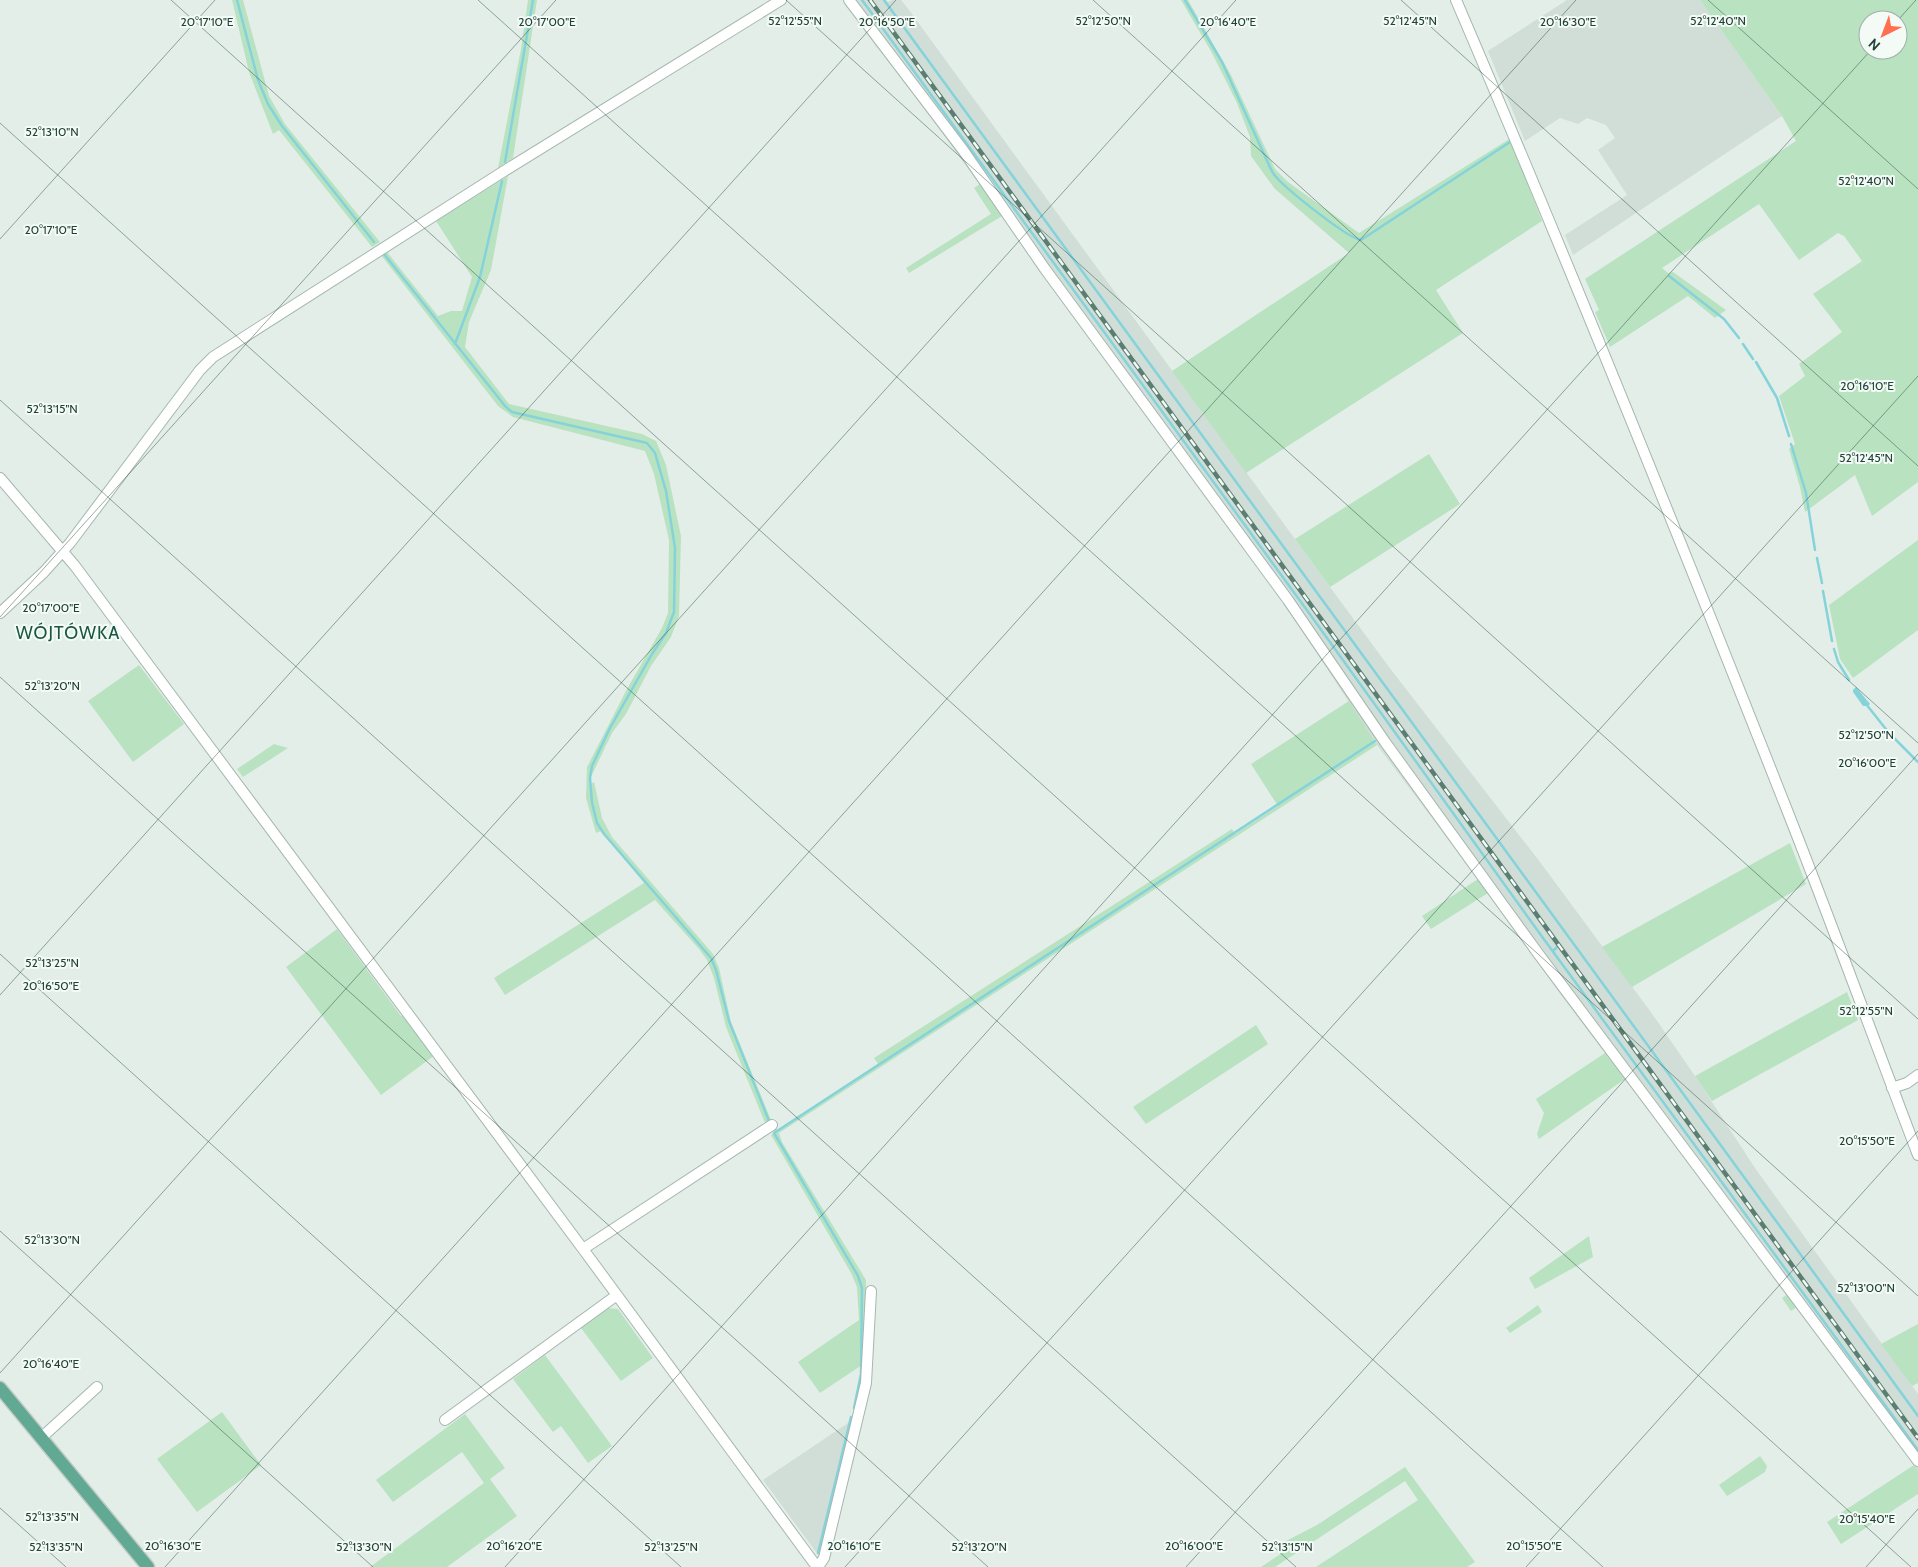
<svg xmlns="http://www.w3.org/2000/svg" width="1918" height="1567" viewBox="0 0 1918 1567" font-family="Cabin,sans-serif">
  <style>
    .built { fill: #d0ded7 }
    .green { fill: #b9e2c1; fill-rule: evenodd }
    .water { fill: #84d3da }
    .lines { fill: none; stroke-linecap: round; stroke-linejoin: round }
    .stream { stroke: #84d3da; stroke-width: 2.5 }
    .minor-casing { stroke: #a5b7af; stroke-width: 12 }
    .major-casing { stroke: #c1cac7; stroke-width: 15 }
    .minor { stroke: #fff; stroke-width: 10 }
    .major { stroke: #61a992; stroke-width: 12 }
    .rail-casing { stroke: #5a7e72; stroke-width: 4.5 }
    .rail { stroke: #f4faf6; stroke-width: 2.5; stroke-dasharray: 8; stroke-linecap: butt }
    .ticks { fill: none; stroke: #204237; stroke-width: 1; stroke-opacity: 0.45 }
    .labels { text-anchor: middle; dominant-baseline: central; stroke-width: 4; stroke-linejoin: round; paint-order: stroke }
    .quarter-label { font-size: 18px; letter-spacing: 1px; fill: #195744; stroke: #f4faf6 }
    .ticks-label { font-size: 12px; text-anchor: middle; fill: #204237; stroke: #f4faf6; stroke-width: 4; stroke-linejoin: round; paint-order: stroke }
  </style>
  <rect width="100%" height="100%" fill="#e3eee8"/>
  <!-- built -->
  <path class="built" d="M843,0h43l2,2 4,-2h9l8,10 421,577 59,80 151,195 113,153 42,61 60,92 163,226v77l-234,-314 -124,-163 -82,-115 -101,-134 -95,-145 -40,-54 -342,-471 -24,-29z
    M1567,0h133l82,116 -209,139 -8,-20 62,-40 -29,-45 17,-12 -9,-13 -19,-7 -9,6 -18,-6 -35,23 -37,-90z
    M854,1419l-10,42 -25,95 -56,-76z"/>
  <!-- green -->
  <path class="green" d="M232,0h11l26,96 16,28 95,118 -8,5 -93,-117 -6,4 -24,-62z
    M528,0h9l-24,158 -15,10 23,-119z
    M1181,0h7l43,75 44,94 13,13 71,51 152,-95 2,8 29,75 -106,69 27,43 -217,140 -74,-102 177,-118 -74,-64 -24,-33 -1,-19 -13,-34 -25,-50z
    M1700,0h218v482l-46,34 -17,-41 -50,37 -5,-25 -11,-38 6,-5 -16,-48 26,-20 -6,-12 43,-32 -29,-38 49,-33 -18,-25 -6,-3 -39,27 -40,-56 -97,64 6,5 5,-1 53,38 -11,8 -27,-22 -78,51 -15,-35 4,-2 -14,-31 211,-138 -14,-25zM1868,20h30v30h-30z
    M508,176l-17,94 -22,52 -4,25 44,57 133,30 14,7 10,24 15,71 -2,80 -8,21 -20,29 -25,48 -14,19 -23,48v4l5,-3 8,36 10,19 101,117 6,14 12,54 40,98 -6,3 -39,-96 -12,-49 -7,-18 -8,-11 -44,-49 -150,95 -11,-17 150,-95 -43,-52 -5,2 -10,-35 1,-31 40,-78 35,-61 6,-15 1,-73 -15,-66 -9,-23 -132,-34 -15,-11 -117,-151 6,-3 51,64 13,-5h11l10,-34 -36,-56z
    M980,184l22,32 -93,57 -3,-5 85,-54 -17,-26z
    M1429,454l31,50 -130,83 -35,-48z
    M1918,540v90l-65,48 -13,-19 -11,-54z
    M139,665l45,59 -51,38 -45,-61z
    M1349,701l28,44 -598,388 3,9 84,138 -1,83 -45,30 -22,-31 61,-42 -2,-33 -6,-14 -80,-138 3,-3 -2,-3 3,-2 3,3 100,-66 -4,-6 358,-229 3,5 43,-28 -27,-42z
    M274,744l14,4 -45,29 -6,-8z
    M1790,843l16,41 -174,103 -30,-40z
    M1478,879l10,14 -57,36 -9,-13z
    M337,929l64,87 4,-2 30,41 -54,40 -95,-128z
    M1847,992l11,28 -146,81 -17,-25z
    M1256,1025l12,19 -122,80 -13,-17z
    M1605,1053l20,26 -86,60 -2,-5 7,-21 -8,-14z
    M1589,1236l4,21 -58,32 -6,-11z
    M1788,1294l9,13 -6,4 -9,-13z
    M1538,1305l4,7 -32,21 -4,-5z
    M608,1308l10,1 35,49 -32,23 -40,-53z
    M1918,1324v59l-6,3 -31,-42z
    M545,1355l67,91 -24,17 -27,-37 -8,6 -40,-53z
    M222,1412l39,53 -64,47 -40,-53z
    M465,1414l40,54 -15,11 27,37 -70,51h-77l114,-84 -22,-31 -69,50 -17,-22z
    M1760,1456l7,10 -2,6 -38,24 -8,-11z
    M1914,1465l4,6v23l-77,50 -14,-22z
    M1405,1467l70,95 -8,5h-151l102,-67 -13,-19 -130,86h-14l27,-18 -4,-7 33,-17z"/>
  <!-- water -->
  <path class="water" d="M1856,687l14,17 -2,2h-5l-10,-14v-2z"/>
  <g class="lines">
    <!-- stream -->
    <path class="stream" d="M237,0l21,80 10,24 14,22 92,116
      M862,0l447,613 234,325 375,512
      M884,0c344,473 691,943 1034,1416
      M1185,0l37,62 47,103c2,5 5,10 8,13 12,13 70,60 84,62l149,-98
      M505,162l28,-162
      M384,254l121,152 7,6 135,31 8,10 11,38 9,57 -1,64 -8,21 -14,21 -42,74 -18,38 -2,12 2,25 5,20 7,11 107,124 5,12 13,51 40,100
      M1669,276l55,43 15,19
      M455,344l25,-67 22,-96
      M1743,344l10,15
      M1756,362l21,36 12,38
      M1791,444l15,49 9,57
      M1817,558l5,25
      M1823,591l9,50
      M1834,649l4,13 11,18
      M1866,704l23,29 29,29
      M1553,951l4,-4
      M774,1133l601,-392
      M774,1133l84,143 4,12 -1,86 -7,34
      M818,1553l33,-136"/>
    <defs>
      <path id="minor" d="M849,0l114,150 82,119 243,331 97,142 152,210 381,509
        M1456,0c115,268 224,539 331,810 45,114 87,230 131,345
        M0,478l75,88 508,683 234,318
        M0,613l44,-41 26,-29 130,-173 13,-13 288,-184 280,-173
        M1892,1088l15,-5 11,-8
        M583,1249l189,-124
        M445,1420l172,-125
        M41,1438l56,-51
        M818,1567l6,-9 42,-175 5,-92"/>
      <path id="major" d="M0,1388l148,179"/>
    </defs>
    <!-- minor casing -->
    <use href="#minor" class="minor-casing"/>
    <!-- major casing -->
    <use href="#major" class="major-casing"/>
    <!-- minor -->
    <use href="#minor" class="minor"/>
    <!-- major -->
    <use href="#major" class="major"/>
    <defs>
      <path id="rail" d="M870,0l1048,1438"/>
    </defs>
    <!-- rail casing -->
    <use href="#rail" class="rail-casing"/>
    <!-- rail -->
    <use href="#rail" class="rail"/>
  </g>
  <!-- ticks -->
  <path class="ticks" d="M171,0l1740,1567M478,0l1440,1296M786,0l1132,1019M1093,0l825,743M1401,0l517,466M1708,0l210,189M1898,20l18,-20M0,123l1603,1444M0,239l215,-239M0,400l1296,1167M0,617l556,-617M0,677l988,890M0,954l681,613M0,995l896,-995M0,1231l373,336M0,1373l1236,-1373M0,1508l66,59M165,1567l1411,-1567M505,1567l1366,-1517M845,1567l1073,-1191M1186,1567l732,-813M1526,1567l392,-436M1866,1567l52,-58"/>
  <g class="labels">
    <!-- quarter labels -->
    <g class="quarter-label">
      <text x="68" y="633">WÓJTÓWKA</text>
    </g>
  </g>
  <g class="ticks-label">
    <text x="1718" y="25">52°12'40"N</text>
    <text x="795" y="25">52°12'55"N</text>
    <text x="1103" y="25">52°12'50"N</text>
    <text x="1410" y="25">52°12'45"N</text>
    <text x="207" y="26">20°17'10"E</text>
    <text x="547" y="26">20°17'00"E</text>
    <text x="887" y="26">20°16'50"E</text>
    <text x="1228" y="26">20°16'40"E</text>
    <text x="1568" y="26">20°16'30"E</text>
    <text x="52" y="136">52°13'10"N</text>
    <text x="1866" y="185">52°12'40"N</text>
    <text x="51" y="234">20°17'10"E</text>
    <text x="1867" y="390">20°16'10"E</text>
    <text x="52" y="413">52°13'15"N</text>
    <text x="1866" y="462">52°12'45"N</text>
    <text x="51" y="612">20°17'00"E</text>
    <text x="52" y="690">52°13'20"N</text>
    <text x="1866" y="739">52°12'50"N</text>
    <text x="1867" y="767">20°16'00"E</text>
    <text x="52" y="967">52°13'25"N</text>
    <text x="51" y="990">20°16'50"E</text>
    <text x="1866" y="1015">52°12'55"N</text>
    <text x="1867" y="1145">20°15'50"E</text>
    <text x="52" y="1244">52°13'30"N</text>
    <text x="1866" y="1292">52°13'00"N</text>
    <text x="51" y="1368">20°16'40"E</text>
    <text x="52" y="1521">52°13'35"N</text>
    <text x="1867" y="1523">20°15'40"E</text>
    <text x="173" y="1550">20°16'30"E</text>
    <text x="514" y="1550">20°16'20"E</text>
    <text x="854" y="1550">20°16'10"E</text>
    <text x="1194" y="1550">20°16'00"E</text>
    <text x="1534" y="1550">20°15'50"E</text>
    <text x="56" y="1551">52°13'35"N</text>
    <text x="364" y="1551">52°13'30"N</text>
    <text x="671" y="1551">52°13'25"N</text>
    <text x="979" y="1551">52°13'20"N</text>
    <text x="1287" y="1551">52°13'15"N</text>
  </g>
  <!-- north arrow -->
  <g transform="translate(1883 35) rotate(222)"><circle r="24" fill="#f4faf6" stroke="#9fb0aa"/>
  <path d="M0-4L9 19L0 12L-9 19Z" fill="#ff6f50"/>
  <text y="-8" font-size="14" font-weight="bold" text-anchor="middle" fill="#204237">N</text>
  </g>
</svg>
